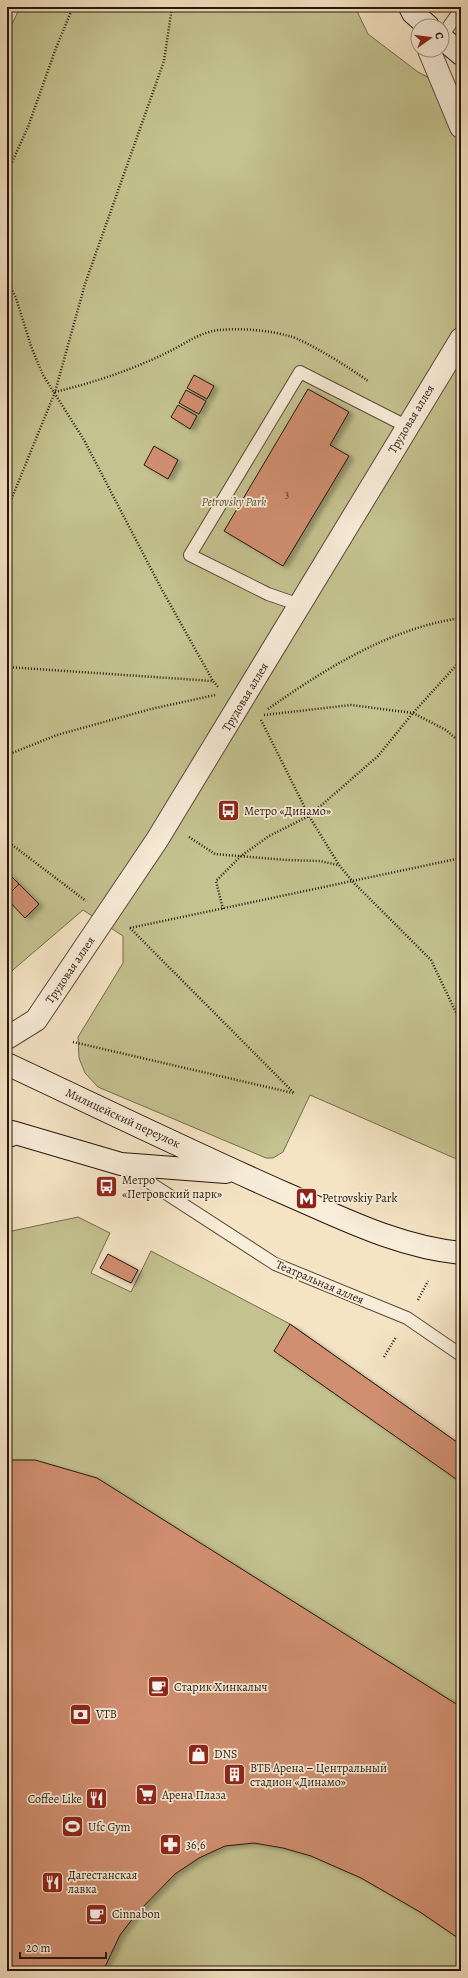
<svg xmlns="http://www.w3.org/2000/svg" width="468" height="1978" viewBox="0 0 468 1978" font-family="Alegreya,serif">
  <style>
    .green { fill: #c4c28f; stroke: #756c4e }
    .building { fill: #d08f6f; stroke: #26160d; filter: url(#shadow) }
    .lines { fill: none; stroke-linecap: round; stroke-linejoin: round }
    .lane-casing { stroke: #5a4a3b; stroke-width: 14 }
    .street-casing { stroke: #5a4a3b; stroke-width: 24 }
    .secondary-casing { stroke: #26160d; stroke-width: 24 }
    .path { stroke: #26160d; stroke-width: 2.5; stroke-dasharray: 1 2; stroke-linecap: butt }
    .lane { stroke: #f8edd9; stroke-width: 12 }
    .street { stroke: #f8edd9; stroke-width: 22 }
    .secondary { stroke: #f8edd9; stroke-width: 22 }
    .labels { text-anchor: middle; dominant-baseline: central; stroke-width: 3.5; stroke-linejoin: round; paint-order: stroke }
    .number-label { font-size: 10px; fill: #503426 }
    .street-label { font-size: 12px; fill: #26160d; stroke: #f8edd9 }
    .park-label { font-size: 12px; font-style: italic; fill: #5d523a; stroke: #f8edd9 }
    .poi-label { font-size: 12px; fill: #26160d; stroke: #f8edd9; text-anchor: start }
  </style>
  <defs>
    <filter id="shadow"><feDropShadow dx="4.5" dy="2.5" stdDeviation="2" flood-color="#0004"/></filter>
  </defs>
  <rect width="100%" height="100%" fill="#f5e4c4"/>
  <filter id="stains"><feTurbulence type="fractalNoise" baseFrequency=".005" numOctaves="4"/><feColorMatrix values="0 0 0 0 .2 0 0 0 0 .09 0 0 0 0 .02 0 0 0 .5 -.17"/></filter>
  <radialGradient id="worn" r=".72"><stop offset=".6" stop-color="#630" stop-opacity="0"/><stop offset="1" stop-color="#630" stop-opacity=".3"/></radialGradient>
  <!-- green -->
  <path class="green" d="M20,7h335l13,27 50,38 43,22v1067l-151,-66 -27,57 -10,6h-7l-168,-71 -13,-14 -6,-15 -1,-21 45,-74v-27l-40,-26 -76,65v-940z
    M78,1217l32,16 -19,40 40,19 20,-41 139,73 171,121v526h-454v-739z"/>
  <!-- building -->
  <path class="building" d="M194,375l20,11 -7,13 -20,-11z
    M308,389l41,23 -19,33 19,11 -66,110 -59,-35z
    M186,390l20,11 -7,13 -20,-11z
    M178,405l19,11 -7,13 -19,-12z
    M154,446l24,14 -10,19 -24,-14z
    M7,872l12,12 -12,12z
    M19,884l20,20 -14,14 -18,-19v-3z
    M108,1254l30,16 -7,13 -31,-15z
    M290,1324l171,121v27l-5,7 -182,-128z
    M7,1460h28l62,18 364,229v233l-41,-28 -59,-34 -50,-22 -28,-8 -29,-5 -29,3 -26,12 -24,16 -38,39 -17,22 -17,36h-96z"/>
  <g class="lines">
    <defs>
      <path id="lane" d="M442,36l19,-27
        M300,605l-32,-11 -78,-39 110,-183 106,54
        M127,1168l148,96 132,54 54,37"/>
      <path id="street" d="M429,50l32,77
        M7,1038l29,-18 121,-180 304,-501"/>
      <path id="secondary" d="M410,7l3,6 15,13
        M442,38l19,16
        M7,1064c92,43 184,88 277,129 58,25 114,54 177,60
        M7,1133l4,2 1,-3 109,32 105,8"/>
    </defs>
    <!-- lane casing -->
    <use href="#lane" class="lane-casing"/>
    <!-- street casing -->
    <use href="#street" class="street-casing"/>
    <!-- secondary casing -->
    <use href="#secondary" class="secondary-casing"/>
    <!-- path -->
    <path class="path" d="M7,173l21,-46 28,-79 17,-41
      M7,280l9,18 16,51 11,26 41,65 77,148 52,93
      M460,290l1,1
      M55,392c37,-9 74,-21 109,-38 18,-8 35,-22 55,-24 22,-2 49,0 70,6 17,4 64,34 79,45
      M7,510l48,-118 30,-108 79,-223 8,-54
      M7,667l206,14 6,7
      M268,709c57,-40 122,-81 193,-91
      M264,715l87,-10 62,8 33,17 15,13
      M261,720l48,96 30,49 14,17 78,78 30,63
      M7,755l50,-20 94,-26 64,-14
      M189,837l26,17 72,6 33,1 18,4
      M7,841l79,60
      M223,909l-7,-28 25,-25 28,-20 40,-20 69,-60 35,-43 48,-53
      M130,928l331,-70
      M130,928l164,165
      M73,1042l220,51
      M418,1300l10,-19
      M384,1357l12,-20"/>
    <!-- lane -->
    <use href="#lane" class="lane"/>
    <!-- street -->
    <use href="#street" class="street"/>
    <!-- secondary -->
    <use href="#secondary" class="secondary"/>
  </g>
  <!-- icons -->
  <defs>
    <symbol id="bus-square" viewBox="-11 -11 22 22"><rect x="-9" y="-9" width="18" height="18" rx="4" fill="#8f2418" stroke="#f8edd9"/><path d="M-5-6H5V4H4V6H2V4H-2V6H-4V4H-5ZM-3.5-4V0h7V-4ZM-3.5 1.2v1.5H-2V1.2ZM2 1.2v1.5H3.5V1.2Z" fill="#fff"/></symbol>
    <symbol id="metro-square" viewBox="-11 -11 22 22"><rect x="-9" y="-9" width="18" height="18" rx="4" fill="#8f2418" stroke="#f8edd9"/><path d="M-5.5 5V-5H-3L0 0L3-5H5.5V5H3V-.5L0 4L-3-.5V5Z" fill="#fff"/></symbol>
    <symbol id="cafe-square" viewBox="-11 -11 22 22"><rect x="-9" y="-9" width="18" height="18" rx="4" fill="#8f2418" stroke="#f8edd9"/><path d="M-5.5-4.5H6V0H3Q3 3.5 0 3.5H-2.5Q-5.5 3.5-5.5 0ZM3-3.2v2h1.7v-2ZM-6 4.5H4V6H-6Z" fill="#fff"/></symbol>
    <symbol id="bank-square" viewBox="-11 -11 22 22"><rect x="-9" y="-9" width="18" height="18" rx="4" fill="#8f2418" stroke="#f8edd9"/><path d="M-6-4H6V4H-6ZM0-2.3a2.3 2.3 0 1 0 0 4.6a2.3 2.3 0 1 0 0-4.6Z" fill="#fff"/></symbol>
    <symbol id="shop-square" viewBox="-11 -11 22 22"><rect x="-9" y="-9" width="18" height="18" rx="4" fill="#8f2418" stroke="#f8edd9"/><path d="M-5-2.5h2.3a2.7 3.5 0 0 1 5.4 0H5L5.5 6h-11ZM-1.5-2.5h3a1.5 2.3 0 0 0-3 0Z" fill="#fff"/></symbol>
    <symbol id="building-square" viewBox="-11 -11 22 22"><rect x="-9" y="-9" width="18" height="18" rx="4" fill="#8f2418" stroke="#f8edd9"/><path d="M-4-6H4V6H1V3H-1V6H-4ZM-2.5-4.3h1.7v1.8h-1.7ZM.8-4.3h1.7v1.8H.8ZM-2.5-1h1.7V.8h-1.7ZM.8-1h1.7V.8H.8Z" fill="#fff"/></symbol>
    <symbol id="supermarket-square" viewBox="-11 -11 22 22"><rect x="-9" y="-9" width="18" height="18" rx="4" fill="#8f2418" stroke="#f8edd9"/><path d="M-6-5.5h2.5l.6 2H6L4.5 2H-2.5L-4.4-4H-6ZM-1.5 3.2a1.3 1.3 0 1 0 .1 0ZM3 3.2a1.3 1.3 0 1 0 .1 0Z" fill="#fff"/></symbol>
    <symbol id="restaurant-square" viewBox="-11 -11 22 22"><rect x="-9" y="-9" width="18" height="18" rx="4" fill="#8f2418" stroke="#f8edd9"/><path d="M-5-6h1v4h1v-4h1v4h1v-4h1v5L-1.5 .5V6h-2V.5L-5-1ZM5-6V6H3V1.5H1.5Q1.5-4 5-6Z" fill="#fff"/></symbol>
    <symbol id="stadium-square" viewBox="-11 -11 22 22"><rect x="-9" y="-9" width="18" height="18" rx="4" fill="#8f2418" stroke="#f8edd9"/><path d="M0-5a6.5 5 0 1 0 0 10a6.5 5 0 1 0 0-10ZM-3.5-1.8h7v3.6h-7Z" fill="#fff"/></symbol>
    <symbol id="pharmacy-square" viewBox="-11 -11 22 22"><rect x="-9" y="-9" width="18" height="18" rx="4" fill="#8f2418" stroke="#f8edd9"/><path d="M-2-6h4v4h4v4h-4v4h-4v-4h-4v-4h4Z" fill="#fff"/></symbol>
  </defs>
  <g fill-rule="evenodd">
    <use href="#bus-square" x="216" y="798" width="25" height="25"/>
    <use href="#bus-square" x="94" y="1174" width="25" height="25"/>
    <use href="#metro-square" x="294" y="1186" width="25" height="25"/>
    <use href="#cafe-square" x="146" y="1674" width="25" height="25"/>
    <use href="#bank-square" x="68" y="1702" width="25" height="25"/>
    <use href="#shop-square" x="186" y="1742" width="25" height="25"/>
    <use href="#building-square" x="222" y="1762" width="25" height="25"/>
    <use href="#supermarket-square" x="134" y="1782" width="25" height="25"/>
    <use href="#restaurant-square" x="84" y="1786" width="25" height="25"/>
    <use href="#stadium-square" x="60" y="1814" width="25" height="25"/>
    <use href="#pharmacy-square" x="158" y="1832" width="25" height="25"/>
    <use href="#restaurant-square" x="40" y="1870" width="25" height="25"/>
    <use href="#cafe-square" x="84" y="1902" width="25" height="25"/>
  </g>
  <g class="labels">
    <!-- number labels -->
    <g class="number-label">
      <text x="287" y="494">3</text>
    </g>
    <!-- street labels -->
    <g class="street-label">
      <text transform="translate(411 419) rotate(-59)">Трудовая аллея</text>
      <text transform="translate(245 697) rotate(-59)">Трудовая аллея</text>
      <text transform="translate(70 970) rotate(-56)">Трудовая аллея</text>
      <text transform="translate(123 1118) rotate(25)">Милицейский переулок</text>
      <text transform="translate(320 1282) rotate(23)">Театральная аллея</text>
    </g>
    <!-- park labels -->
    <g class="park-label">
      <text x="234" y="502">Petrovsky Park</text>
    </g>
    <!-- poi labels -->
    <g class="poi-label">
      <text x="244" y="811">Метро «Динамо»</text>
      <text x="122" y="1180">Метро<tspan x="122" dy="14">«Петровский парк»</tspan></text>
      <text x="322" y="1198">Petrovskiy Park</text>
      <text x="174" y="1687">Старик Хинкалыч</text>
      <text x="96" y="1714">VTB</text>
      <text x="214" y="1754">DNS</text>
      <text x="250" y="1768">ВТБ Арена – Центральный<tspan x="250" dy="14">стадион «Динамо»</tspan></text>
      <text x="162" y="1795">Арена Плаза</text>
      <text x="82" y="1799" text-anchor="end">Coffee Like</text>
      <text x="88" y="1827">Ufc Gym</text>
      <text x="186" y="1845">36,6</text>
      <text x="68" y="1875">Дагестанская<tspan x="68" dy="14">лавка</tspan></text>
      <text x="112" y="1914">Cinnabon</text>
    </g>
  </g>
  <!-- margin -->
  <rect width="468" height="1978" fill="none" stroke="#f5e4c4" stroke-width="24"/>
  <rect x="8" y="8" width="452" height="1962" fill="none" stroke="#26160d" stroke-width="2"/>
  <rect x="12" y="12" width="444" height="1954" fill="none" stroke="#26160d"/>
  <!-- north arrow -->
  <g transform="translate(430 38) rotate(76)"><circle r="19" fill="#f8edd9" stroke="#a49787"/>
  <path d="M0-3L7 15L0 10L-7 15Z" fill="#8f2418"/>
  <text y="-6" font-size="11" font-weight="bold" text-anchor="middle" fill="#26160d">С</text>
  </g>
  <!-- scale -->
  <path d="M20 1952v6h86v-6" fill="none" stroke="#26160d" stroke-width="2"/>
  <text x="26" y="1952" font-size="12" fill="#26160d" stroke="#f8edd9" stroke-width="3" paint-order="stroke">20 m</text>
  <rect width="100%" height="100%" filter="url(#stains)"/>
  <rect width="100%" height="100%" fill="url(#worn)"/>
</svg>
